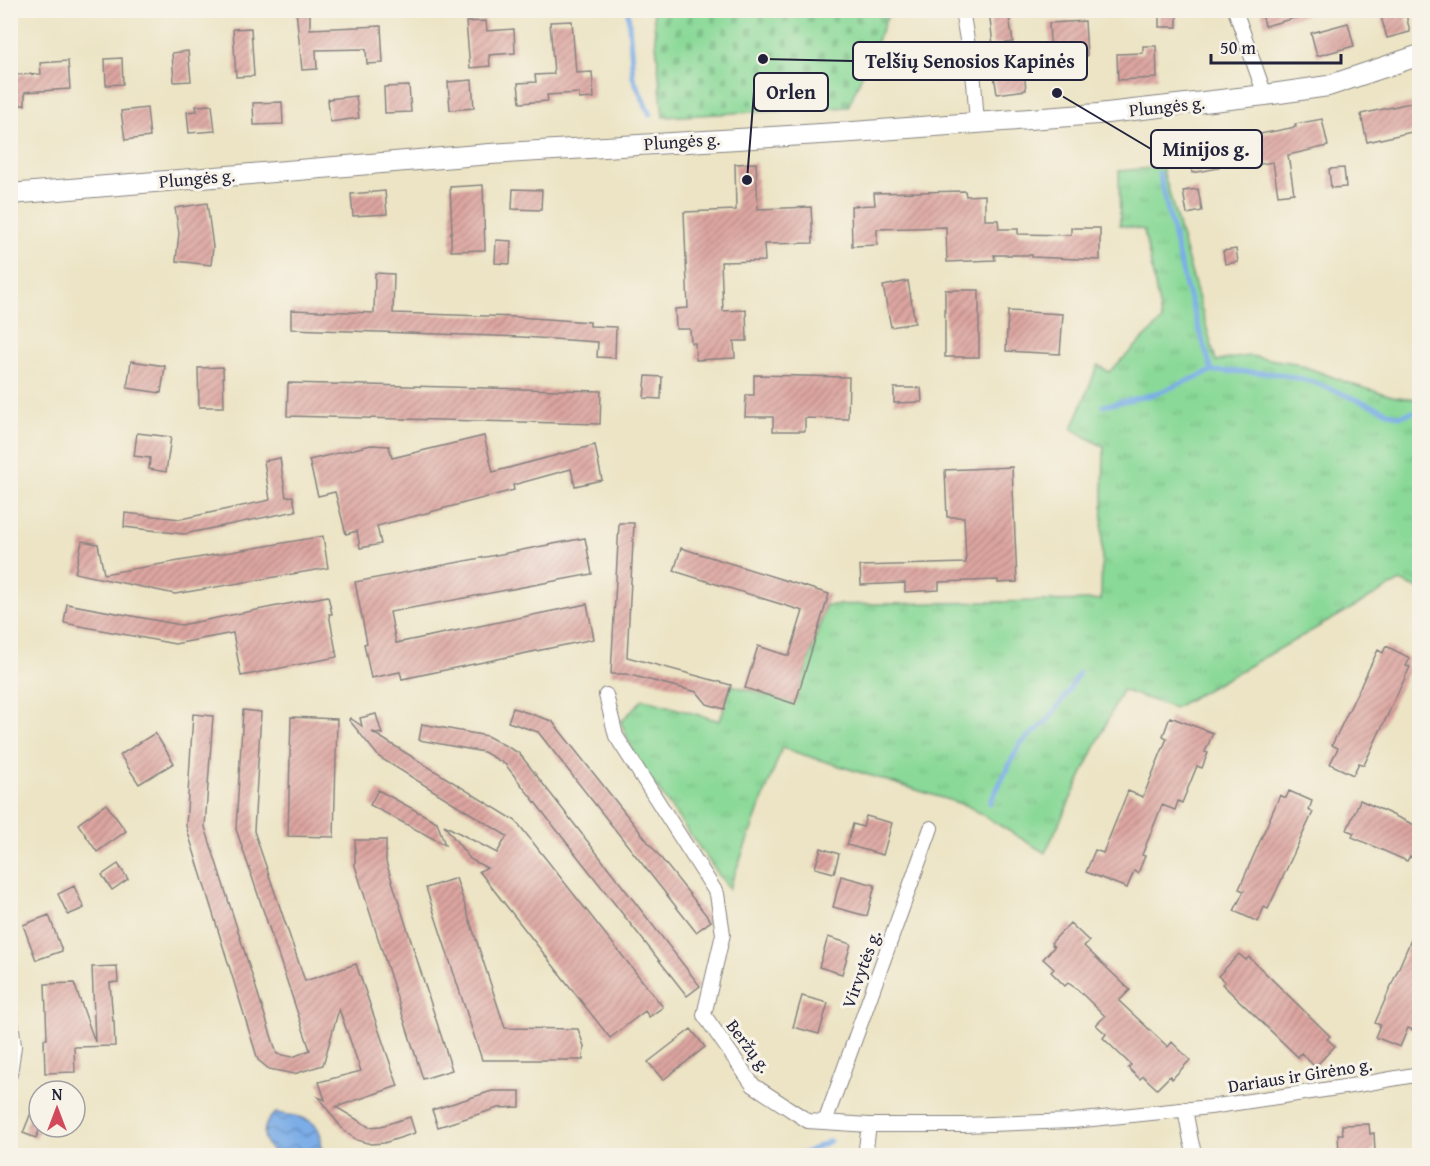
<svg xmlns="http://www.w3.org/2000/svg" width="1430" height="1166" viewBox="0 0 1430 1166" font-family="'Gentium Book Plus',serif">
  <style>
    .grass { fill: url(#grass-tufts); stroke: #567e6a; stroke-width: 1.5 }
    .cemetery { fill: url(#cemetery-stones); stroke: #567e6a; stroke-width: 1.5 }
    .water { fill: url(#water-waves); stroke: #4e6891; stroke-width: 1.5 }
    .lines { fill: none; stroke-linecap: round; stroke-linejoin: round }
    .stream { stroke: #7bade7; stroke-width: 5 }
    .building { fill: url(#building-hatch) }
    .street-casing { stroke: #878380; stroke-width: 16 }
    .secondary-casing { stroke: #878380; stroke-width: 22 }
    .street { stroke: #fff; stroke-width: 14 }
    .secondary { stroke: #fff; stroke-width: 20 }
    .labels { text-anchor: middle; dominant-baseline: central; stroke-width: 6; stroke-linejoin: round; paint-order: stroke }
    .street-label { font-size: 18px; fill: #22223b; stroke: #f7f3e8 }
    .leader { fill: none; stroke: #22223b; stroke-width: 2 }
    .callout-dot { fill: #22223b; stroke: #f7f3e8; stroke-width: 2 }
    .callout { fill: #f7f3e8; stroke: #22223b; stroke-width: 2 }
    .callout-label { font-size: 20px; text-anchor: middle; font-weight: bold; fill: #22223b }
  </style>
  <defs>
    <pattern id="grass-tufts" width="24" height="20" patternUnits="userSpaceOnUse" patternTransform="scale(1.5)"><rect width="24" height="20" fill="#8ad998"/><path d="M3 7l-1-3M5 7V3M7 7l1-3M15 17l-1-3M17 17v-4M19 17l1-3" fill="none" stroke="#77ba84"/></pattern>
    <pattern id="cemetery-stones" width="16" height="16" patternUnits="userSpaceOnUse" patternTransform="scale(1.5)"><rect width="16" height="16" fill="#8ad998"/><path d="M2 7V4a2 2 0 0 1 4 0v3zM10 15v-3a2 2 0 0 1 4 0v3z" fill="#77ba84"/></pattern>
    <pattern id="water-waves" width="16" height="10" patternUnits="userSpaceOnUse" patternTransform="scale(1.5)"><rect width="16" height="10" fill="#7bade7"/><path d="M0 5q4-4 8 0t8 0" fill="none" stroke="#648cbc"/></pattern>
    <pattern id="building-hatch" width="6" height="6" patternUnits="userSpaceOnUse" patternTransform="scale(1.5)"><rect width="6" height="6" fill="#dda5a0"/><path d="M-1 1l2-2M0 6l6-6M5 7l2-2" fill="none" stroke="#b38684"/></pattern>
  </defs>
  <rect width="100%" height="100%" fill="#f7f3e8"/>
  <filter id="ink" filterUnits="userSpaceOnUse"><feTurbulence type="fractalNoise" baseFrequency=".0167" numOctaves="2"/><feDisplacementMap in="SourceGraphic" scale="12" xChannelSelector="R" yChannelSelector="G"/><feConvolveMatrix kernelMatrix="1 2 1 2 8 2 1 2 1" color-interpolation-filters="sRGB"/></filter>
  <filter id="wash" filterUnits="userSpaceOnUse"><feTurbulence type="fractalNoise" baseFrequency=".008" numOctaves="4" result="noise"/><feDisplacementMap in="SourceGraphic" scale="24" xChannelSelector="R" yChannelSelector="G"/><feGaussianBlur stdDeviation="1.35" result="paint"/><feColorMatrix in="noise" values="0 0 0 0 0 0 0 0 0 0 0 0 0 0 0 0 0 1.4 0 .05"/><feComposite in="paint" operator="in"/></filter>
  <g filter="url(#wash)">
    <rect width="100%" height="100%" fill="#ece4c4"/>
    <!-- grass -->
    <path class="grass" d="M1162,167l54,194 33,-5 46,7 62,23 39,11 23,2v190l-19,-8 -226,127 -52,-18 -77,163 -77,-47 -186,-58 -53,141 -94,-132 -14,-35 22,-23 77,22 11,-36 64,18 31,-98 275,-5 3,-153 -32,-18 26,-64 11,7 53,-51 -18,-91 -24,-5 -1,-54z"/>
    <!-- cemetery -->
    <path class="cemetery" d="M653,11v-1l237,1 -42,96 -185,10z"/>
    <!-- water -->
    <path class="water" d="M276,1113c28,4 51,6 44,42 -11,1 -28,4 -39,0 -21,-6 -22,-31 -5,-42z"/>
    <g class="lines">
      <!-- stream -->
      <path class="stream" d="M628,10l5,67 17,38
        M1159,173l26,110 27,88
        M1103,406l52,-12 57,-23 40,1 27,2 34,8 85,34 22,-5
        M990,803l30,-59 27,-23 19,-26 13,-22
        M798,1156l32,-15"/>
    </g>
    <g id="blocks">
      <!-- building -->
      <path class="building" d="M296,10h14v19l71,-3 2,37 -16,1 -1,-15 -50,1 1,19 -15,1z
        M989,10h19l5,32 -20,3z
        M1159,10h18v17h-18z
        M1261,10h45v5l-41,11z
        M1391,10h14l5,22 -23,6 -7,-25z
        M486,21l1,10 27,-2 1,24 -26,2 1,11 -20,2 -4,-46z
        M572,21l4,52 16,-1 2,26 -15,1v-6l-32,2 1,6 -28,2 -2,-20 18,-1 -1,-7 19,-1 -4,-52z
        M1085,21l2,35 -36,2 -2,-35z
        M1348,23l6,23 -37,10 -6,-23z
        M251,28l3,48 -18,1 -3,-48z
        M1143,46h13l1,32 -39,2 -1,-26 26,-1z
        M188,51l3,30 -17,1 -2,-29z
        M122,58l1,26 -17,1 -1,-26z
        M68,61l2,28 -45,3v13h-15v-30l31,-1 -1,-11z
        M1024,70l2,20 -29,4 -3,-19z
        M472,80l2,28 -24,2 -2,-28z
        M409,86l2,26 -26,1 -1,-26z
        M356,96l3,22 -29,4 -2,-23z
        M1419,101v27l-7,1v3l-45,10 -6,-28z
        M282,102l1,22 -29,1 -1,-22z
        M212,105l3,26 -26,2 -2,-21 10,-1 -1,-5z
        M147,108l3,29 -25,3 -4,-29z
        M1322,119l6,27 -40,9 6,38 -16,2 -5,-33 -18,3 -5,-29 46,-9 -1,-3z
        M1214,142l5,26 -27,5 -5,-27z
        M756,163l2,46 53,-2 2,36 -49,1 1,17 -44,1 2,49 23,-1 1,31h-13l1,17 -39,2 -1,-17h-4l-1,-14h-14l-1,-20 13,-1 -4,-96 52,-2 -1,-46z
        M1344,168l2,19 -15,1 -2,-19z
        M483,185l2,65 -34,1v-19h1l-2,-45z
        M513,189l29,1 -1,20 -29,-1z
        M1198,189l4,22 -15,3 -4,-23z
        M385,191l2,23 -34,2 -2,-22z
        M965,191l1,5 19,-1v25h13l1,9h19v5l53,1v-7h29v32l-68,-3v-2h-38l1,5 -48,2 -1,-35 -69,2v16l-25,1 -1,-40 24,-1 -1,-12z
        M207,203l6,44 -2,18 -35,-4 3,-28 -4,-25z
        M496,240l15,1 -1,23 -15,-1z
        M1236,249l2,13 -13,2 -2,-13z
        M375,273l19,1 -1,39 124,4 73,5v4l26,1 -1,31 -18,-1 1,-15 -76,-5 -231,-8v-19l83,3z
        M908,281l7,42 -24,4 -8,-41z
        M945,290h34v67h-34z
        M1008,311l55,3 -3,40 -54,-3z
        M131,361l34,5 -4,27 -34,-5z
        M223,367l1,40h-25l-1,-39z
        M754,375l95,2 -1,42 -43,-1v13h-32v-14h-28l1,-22h8z
        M646,376l16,1 -1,22 -17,-1z
        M288,383l313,8 -1,33 -313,-8z
        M894,388h27l1,14 -28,1z
        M137,433l34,4 -5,35 -17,-3 1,-11 -16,-2z
        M484,436l9,36 102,-27 7,35 -27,6 -4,-17 -58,16 1,5 -137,36 4,18 -21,4 -3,-17 -11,3 -11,-42 -17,4 -9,-36 62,-15 18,1 3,12z
        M280,458l6,39 7,-1 3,15 -112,23 -60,-7 1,-14 56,6 89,-19 -6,-39z
        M1012,467l5,115 -19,1v-3l-59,2v8l-34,2v-9l-44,2 -1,-19 106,-3 -2,-46h-17l-2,-47z
        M619,523h15l-7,134 104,28 -7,24 -17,-5 -10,-12 -71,-18h-15z
        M323,536l5,32 -153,26 -100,-21 7,-32 16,3 6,30z
        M585,538l7,36 -202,38 6,31 191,-39 7,35 -192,40 -2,-7 -29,6 -7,-34 3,-1 -12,-61z
        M681,548l148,46 -34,110 -50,-16 13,-42 31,10 14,-45 -129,-40z
        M328,596l4,18h-3l8,43 -96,19 -8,-43 -58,11 -111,-21 3,-19 114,21z
        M1386,646l24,12 -4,8 4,1 -46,98 -5,-2 -6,12 -23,-11 8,-16 -6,-3 46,-95 5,3z
        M513,708l39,13 159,200 -15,11 -158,-200 -30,-10z
        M243,710l18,2 -7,119 51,150 51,-17 42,122 -62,21 33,20 12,-1 29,-9 5,16 -31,10 -13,1 -14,-4 -13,-9 -26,-34 7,3 -6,-18 42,-11 -22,-62 -16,56 -29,9 -25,-5 -11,-9 -72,-234 7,-112 20,2 -8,111 72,227 16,3 17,-7 -74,-221z
        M376,714l6,20 -10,-2 144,89 147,186 -14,10 -4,-6 -35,27 -131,-167 8,-3 -17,-9 -26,-34 53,28 10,-17 -128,-79 -30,-37 1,-2 12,8 -2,-8z
        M291,717l46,2 -3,118 -46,-1z
        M1170,717l43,16 -8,19 3,1 -6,15 -5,-2 -15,37 -4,-2 -3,9 -13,-5 -20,50 3,1 -7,17 -4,-2 -7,17 -41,-16 9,-22 8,3 25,-62 15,6 24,-59 -4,-2z
        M422,724l65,12 32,17 181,233 -13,10 -182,-232 -21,-12 -65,-12z
        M155,733l19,30 -35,21 -19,-29z
        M378,790l59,32 8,23 -75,-40z
        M1289,791l23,10 -3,9 4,2 -45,97 -4,-2 -6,15 -24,-11 10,-20 -5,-2 41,-94 6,3z
        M1360,800l59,27v34l-9,-5 -3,5 -55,-24 2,-4 -7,-3z
        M106,804l20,27 -29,21 -19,-28z
        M866,816l26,7 -9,32 -36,-10 6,-21 10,3z
        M355,840h31v22l66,208 -29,9 -68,-213z
        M821,848l18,6 -5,19 -19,-5z
        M118,864l10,15 -16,11 -10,-15z
        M841,876l34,9 -8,31 -34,-9z
        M456,878l49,150 73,1 6,17 -1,14h-101l-56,-172z
        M74,886l10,22 -16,7 -10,-21z
        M49,915l13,36 -26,9 -13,-35z
        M1419,921v80l-5,13 5,2 -6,14 -5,-2 -8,19 -25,-10 5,-12 -5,-2z
        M1070,923l19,18 -5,5 46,44 -11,11 49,46 4,-5 18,18 -18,19 -2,-3 -13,13 -14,-13 -3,3 -12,-11 3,-3 -28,-27 3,-4 -10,-9 9,-9 -28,-27 -9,-6 -3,3 -14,-14 3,-3 -11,-10 11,-12 -3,-4z
        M828,937l23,7 -9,30 -23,-7z
        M1239,954l7,6 3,-3 81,79 -3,3 8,7 -20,21 -14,-14 -3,4 -76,-73 3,-2 -7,-6z
        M117,966l1,16 -8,1 3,38h1l1,25 -41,1 1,25 -30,1 -1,-34h3l-2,-55 29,-1 21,59 -3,-75z
        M802,996l26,7 -9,31 -26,-7z
        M691,1029l14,18 -42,33 -15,-18z
        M492,1091h28v16l-22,1 -60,19 -6,-17z
        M38,1095l1,36 -3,7 -13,-5z
        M1369,1124l1,10 4,-1 1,18h-4l1,4 -33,-1 -1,-20h5l-1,-9z"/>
    </g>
  </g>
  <g filter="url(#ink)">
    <use href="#blocks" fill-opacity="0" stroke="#878380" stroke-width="1.5"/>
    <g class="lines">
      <defs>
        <path id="street" d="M962,10l12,72 3,41
          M1235,10l30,85
          M606,695l10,41 101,158 6,40 -19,81 49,70 55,36 61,4h94l110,-4 137,-14 147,-22 63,-11
          M10,1013l4,33 -4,28
          M1185,1109l6,32 4,15
          M825,1122l106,-294
          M865,1156l4,-31"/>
        <path id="secondary" d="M10,194l480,-40 363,-22 245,-18 167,-19 63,-9 92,-31"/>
      </defs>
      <!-- street casing -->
      <use href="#street" class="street-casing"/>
      <!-- secondary casing -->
      <use href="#secondary" class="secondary-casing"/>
      <!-- street -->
      <use href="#street" class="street"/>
      <!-- secondary -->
      <use href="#secondary" class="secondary"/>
    </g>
  </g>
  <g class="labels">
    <!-- street labels -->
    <g class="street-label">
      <text transform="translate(1167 106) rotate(-6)">Plungės g.</text>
      <text transform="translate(682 141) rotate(-4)">Plungės g.</text>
      <text transform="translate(197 178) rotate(-5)">Plungės g.</text>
      <text transform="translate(861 969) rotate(-70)">Virvytės g.</text>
      <text transform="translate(749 1046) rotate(53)">Beržų g.</text>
      <text transform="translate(1300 1075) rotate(-9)">Dariaus ir Girėno g.</text>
    </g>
  </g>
  <!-- callouts -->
  <path class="leader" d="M763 59L853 61M747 180L754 92M1057 93L1151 149"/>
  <g class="callout-dot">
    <circle cx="763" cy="59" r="6"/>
    <circle cx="747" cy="180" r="6"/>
    <circle cx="1057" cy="93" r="6"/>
  </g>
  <g class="callout">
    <rect x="853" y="42" width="234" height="38" rx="6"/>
    <rect x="754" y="73" width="74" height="38" rx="6"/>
    <rect x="1151" y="130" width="111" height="38" rx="6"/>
  </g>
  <g class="callout-label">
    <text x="970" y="68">Telšių Senosios Kapinės</text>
    <text x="791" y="99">Orlen</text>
    <text x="1206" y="156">Minijos g.</text>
  </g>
  <!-- margin -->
  <rect width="1430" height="1166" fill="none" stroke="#f7f3e8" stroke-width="36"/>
  <!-- north arrow -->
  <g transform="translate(57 1109)"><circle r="28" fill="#f7f3e8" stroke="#a29fa3" stroke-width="1.5"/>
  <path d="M0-4.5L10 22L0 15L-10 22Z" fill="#d1495b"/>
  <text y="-9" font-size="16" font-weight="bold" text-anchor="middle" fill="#22223b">N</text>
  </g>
  <!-- scale -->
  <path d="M1211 54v9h130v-9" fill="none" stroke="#22223b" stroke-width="3"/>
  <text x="1220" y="54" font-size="18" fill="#22223b" stroke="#f7f3e8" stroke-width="4.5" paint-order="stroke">50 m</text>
</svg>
